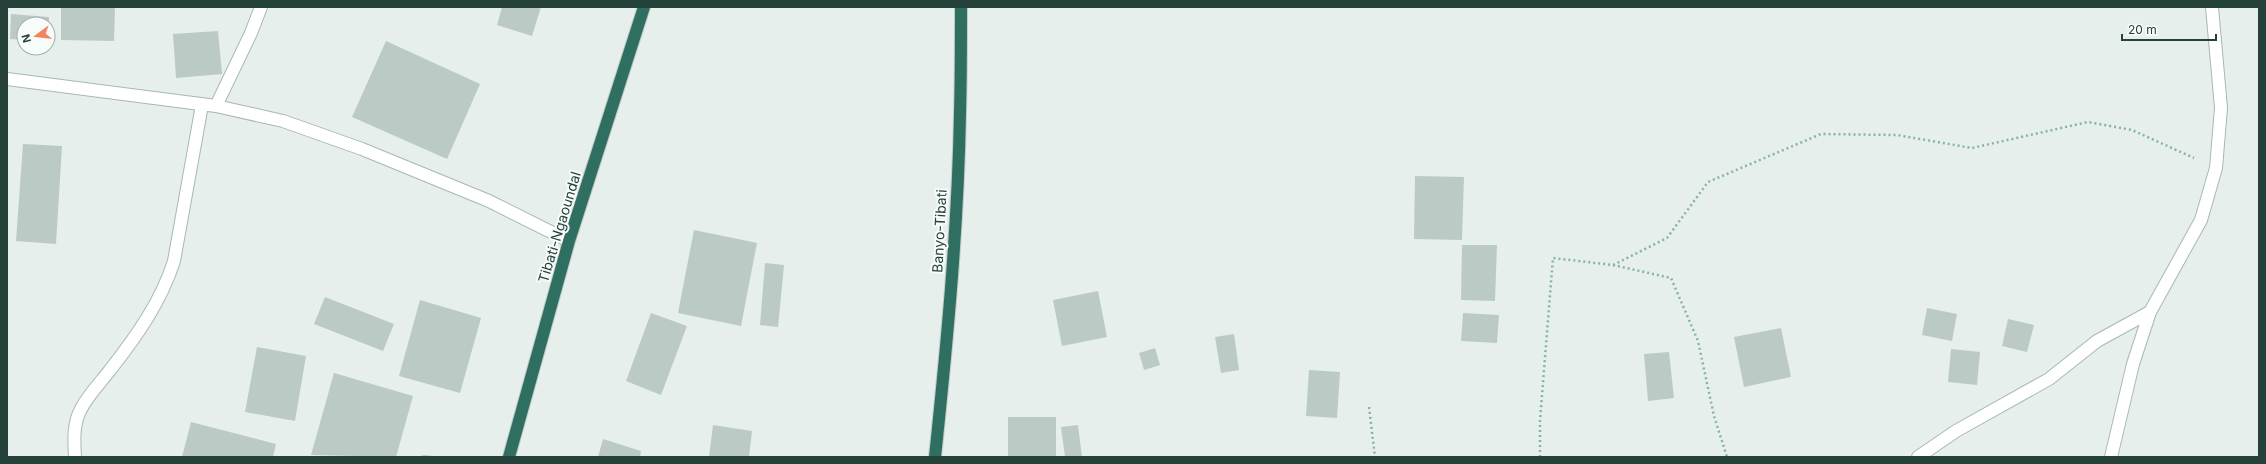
<svg xmlns="http://www.w3.org/2000/svg" width="2266" height="464" viewBox="0 0 2266 464" font-family="Inter,sans-serif">
  <style>
    .building { fill: #bbcac4 }
    .lines { fill: none; stroke-linecap: round; stroke-linejoin: round }
    .street-casing { stroke: #a8b8b2; stroke-width: 14 }
    .highway-casing { stroke: #c2cac8; stroke-width: 14 }
    .path { stroke: #86b3a5; stroke-width: 2.5; stroke-dasharray: 2 3; stroke-linecap: butt }
    .street { stroke: #fff; stroke-width: 12 }
    .highway { stroke: #2f6f62; stroke-width: 12 }
    .labels { text-anchor: middle; dominant-baseline: central; stroke-width: 4; stroke-linejoin: round; paint-order: stroke }
    .street-label { font-size: 14px; fill: #24423a; stroke: #f7fbf9 }
  </style>
  <rect width="100%" height="100%" fill="#e6efeb"/>
  <!-- building -->
  <path class="building" d="M61,7h54l-1,34 -53,-1z
    M502,7h39l-9,29 -35,-11z
    M11,14l38,3v7h-25v16l-14,-1z
    M218,31l4,43 -46,4 -3,-44z
    M386,41l94,43 -33,75 -95,-42z
    M23,144l39,2 -6,98 -40,-3z
    M1415,176l49,1 -2,63 -48,-1z
    M694,230l63,13 -16,83 -63,-13z
    M1462,245h35l-2,56 -34,-1z
    M765,263l19,2 -6,62 -18,-2z
    M1098,291l9,46 -45,9 -9,-46z
    M325,297l69,27 -11,27 -69,-27z
    M420,300l61,18 -21,75 -61,-17z
    M1927,308l30,6 -5,27 -30,-6z
    M651,313l36,13 -26,69 -35,-14z
    M1463,313l36,2 -2,28 -36,-2z
    M2008,319l26,6 -7,27 -25,-6z
    M1781,328l10,49 -47,10 -10,-50z
    M1234,334l5,36 -18,3 -6,-36z
    M257,347l49,9 -11,65 -50,-9z
    M1155,348l5,17 -16,5 -5,-17z
    M1951,349l29,3 -3,33 -29,-3z
    M1669,352l5,46 -26,3 -4,-47z
    M1309,370l31,2 -3,46 -31,-2z
    M334,373l79,23 -17,61 -85,-2z
    M1008,417h48v40h-48z
    M191,422l85,22 -3,13h-91z
    M713,425l39,6 -3,26h-40z
    M1078,425l4,32h-17l-4,-30z
    M603,439l38,12 -1,6h-42z
    M424,455l9,1v1h-16z"/>
  <g class="lines">
    <defs>
      <path id="street" d="M7,79l209,27 67,15 79,28 127,52 80,40
        M216,106l35,-73 10,-26
        M75,457c-1,-16 -2,-34 6,-48 7,-14 20,-27 29,-39 26,-33 51,-68 64,-109l28,-156
        M1918,457l38,-26 93,-52 48,-38 53,-29
        M2111,457l22,-93 17,-52 51,-92 15,-52 5,-60 -9,-101"/>
      <path id="highway" d="M509,457l60,-216 75,-234
        M935,457c12,-114 23,-229 25,-344 1,-35 1,-71 1,-106"/>
    </defs>
    <!-- street casing -->
    <use href="#street" class="street-casing"/>
    <!-- highway casing -->
    <use href="#highway" class="highway-casing"/>
    <!-- path -->
    <path class="path" d="M1613,265l58,13 27,63 16,75 13,41
      M1369,407l6,50
      M1540,457v-37l13,-162 60,7 54,-27 41,-56 113,-48 76,1 75,13 116,-26 44,8 62,28"/>
    <!-- street -->
    <use href="#street" class="street"/>
    <!-- highway -->
    <use href="#highway" class="highway"/>
  </g>
  <g class="labels">
    <!-- street labels -->
    <g class="street-label">
      <text transform="translate(559 227) rotate(-73)">Tibati-Ngaoundal</text>
      <text transform="translate(939 231) rotate(-87)">Banyo-Tibati</text>
    </g>
  </g>
  <!-- border -->
  <rect width="2266" height="464" fill="none" stroke="#24423a" stroke-width="16"/>
  <!-- north arrow -->
  <g transform="translate(36 36) rotate(255)"><circle r="19" fill="#f7fbf9" stroke="#a3b1ad"/>
  <path d="M0-3L7 15L0 10L-7 15Z" fill="#f4845f"/>
  <text y="-6" font-size="11" font-weight="bold" text-anchor="middle" fill="#24423a">N</text>
  </g>
  <!-- scale -->
  <path d="M2122 34v6h94v-6" fill="none" stroke="#24423a" stroke-width="2"/>
  <text x="2128" y="34" font-size="12" fill="#24423a" stroke="#f7fbf9" stroke-width="3" paint-order="stroke">20 m</text>
</svg>
